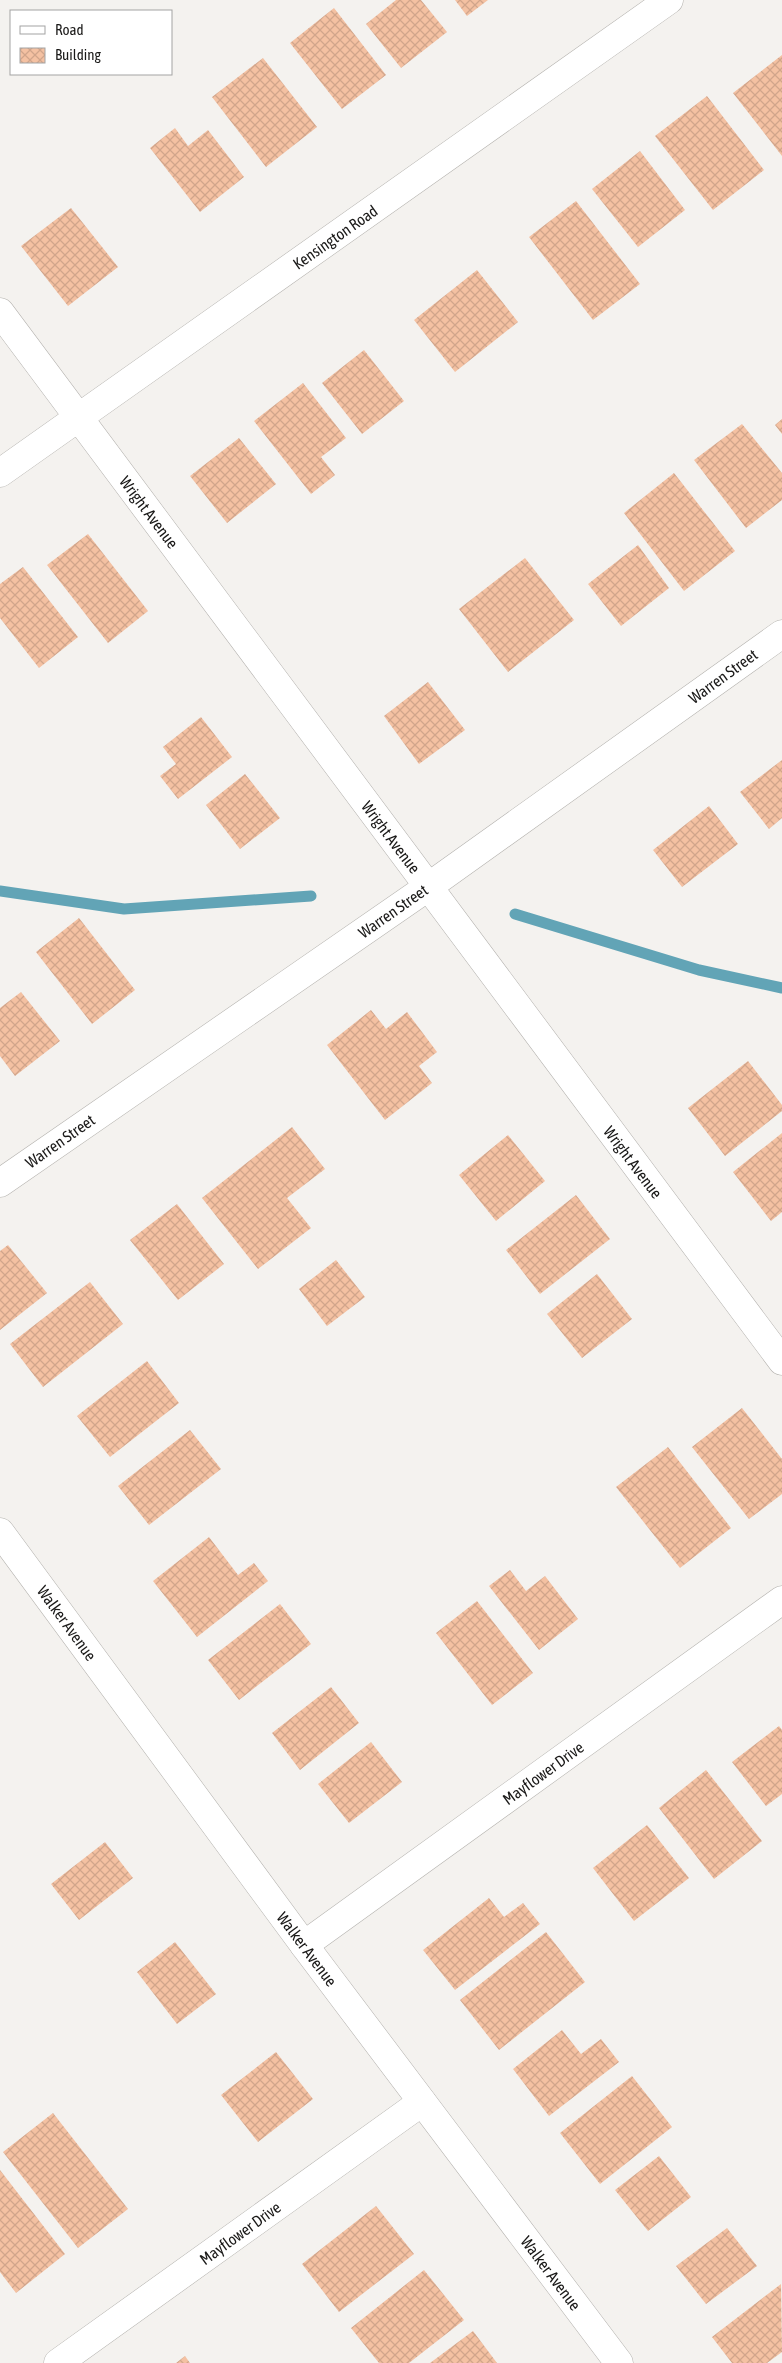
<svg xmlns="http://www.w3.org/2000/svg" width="782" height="2363" viewBox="0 0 782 2363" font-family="'Asap Condensed',sans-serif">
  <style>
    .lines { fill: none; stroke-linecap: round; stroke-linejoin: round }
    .stream { stroke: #62a4b6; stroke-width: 11 }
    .building { fill: url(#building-cross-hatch) }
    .street-casing { stroke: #b4b2ae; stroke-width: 29 }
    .secondary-casing { stroke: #b4b2ae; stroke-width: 29 }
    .street { stroke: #fff; stroke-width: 28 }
    .secondary { stroke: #fff; stroke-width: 28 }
    .labels { text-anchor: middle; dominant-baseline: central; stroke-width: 5; stroke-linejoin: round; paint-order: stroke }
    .street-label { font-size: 16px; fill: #1a1918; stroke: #fff }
  </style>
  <defs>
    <pattern id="building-cross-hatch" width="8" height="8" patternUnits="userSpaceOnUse" patternTransform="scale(1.25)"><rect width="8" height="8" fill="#f4c1a2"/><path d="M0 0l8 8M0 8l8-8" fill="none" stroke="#d1a58b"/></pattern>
  </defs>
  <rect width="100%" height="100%" fill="#f4f2ef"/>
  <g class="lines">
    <!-- stream -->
    <path class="stream" d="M0,891l124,18 187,-13
      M515,914l184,56 83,18"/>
  </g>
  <!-- building -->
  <path class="building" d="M396,0h25l26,32 -46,36 -35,-44z
    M455,0h33l-21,16z
    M334,8l52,67 -44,34 -52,-66z
    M782,55v101l-49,-63z
    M263,58l54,69 -51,40 -54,-70z
    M707,96l57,74 -51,40 -58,-74z
    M175,128l13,18 20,-16 36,47 -44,35 -50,-64z
    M640,151l45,59 -47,37 -46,-58z
    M576,201l64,83 -47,36 -64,-83z
    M71,208l47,59 -50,39 -47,-60z
    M477,270l41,52 -63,50 -41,-52z
    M364,350l40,51 -42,33 -40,-51z
    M303,383l43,55 -25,19 14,18 -24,19 -57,-73z
    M782,419v15l-7,-9z
    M742,424l40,49v27l-36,28 -52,-68z
    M239,438l37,46 -49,39 -37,-47z
    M674,473l61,78 -51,40 -60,-78z
    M88,534l60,77 -40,32 -61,-78z
    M638,545l31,43 -48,38 -33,-42z
    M525,558l49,62 -66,52 -49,-63z
    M23,567l55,70 -39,31 -39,-50v-34z
    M428,682l37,48 -46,34 -35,-48z
    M201,717l31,40 -54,42 -18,-23 16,-12 -13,-17z
    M782,760v58l-13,11 -29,-37z
    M245,774l35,44 -40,31 -34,-44z
    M709,806l29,38 -56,43 -29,-37z
    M79,918l56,72 -43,34 -56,-72z
    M21,992l39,49 -45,35 -15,-20v-48z
    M371,1010l15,19 21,-17 30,40 -18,14 13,17 -47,37 -58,-75z
    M748,1061l34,44v6l-57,45 -37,-48z
    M292,1127l33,42 -38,29 24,30 -53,41 -56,-71z
    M782,1133v79l-11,9 -38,-49z
    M508,1135l37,46 -49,40 -37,-46z
    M576,1195l34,44 -70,55 -34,-44z
    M177,1204l47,60 -46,36 -48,-60z
    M8,1245l39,48 -47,37v-79z
    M336,1260l29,37 -38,29 -28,-37z
    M597,1274l35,45 -50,39 -35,-44z
    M90,1282l33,42 -80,63 -33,-43z
    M147,1361l32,42 -69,54 -33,-41z
    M742,1408l40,51v35l-33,25 -57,-72z
    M190,1430l31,39 -72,56 -31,-39z
    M668,1447l63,81 -51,40 -64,-81z
    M209,1537l29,38 16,-12 14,18 -71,56 -44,-56z
    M510,1570l16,21 19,-15 33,43 -39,31 -50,-64z
    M477,1601l56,72 -41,32 -56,-72z
    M280,1604l31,40 -72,56 -31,-40z
    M331,1687l28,36 -59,47 -28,-37z
    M779,1726l3,4v64l-16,12 -34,-44z
    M371,1742l31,40 -53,41 -31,-39z
    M706,1770l56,71 -48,38 -55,-71z
    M647,1825l42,53 -55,43 -41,-53z
    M105,1842l28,36 -54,42 -28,-36z
    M489,1898l15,19 19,-14 17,21 -85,66 -32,-40z
    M546,1932l39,50 -86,68 -39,-50z
    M175,1942l41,52 -39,30 -40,-52z
    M562,2030l19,24 20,-15 18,23 -70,54 -36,-47z
    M276,2052l37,47 -55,43 -37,-47z
    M632,2076l40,51 -72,57 -40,-51z
    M53,2113l75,96 -50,39 -75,-96z
    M659,2156l32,41 -43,34 -33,-41z
    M0,2170l65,84 -49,39 -16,-21z
    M376,2206l38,48 -75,58 -37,-48z
    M727,2228l30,38 -51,38 -30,-38z
    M424,2270l40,50 -55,43h-30l-28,-35z
    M781,2284l1,68 -15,11h-35l-20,-26z
    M473,2331l24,32h-67z
    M185,2356l5,7h-14z"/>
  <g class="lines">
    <defs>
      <path id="street" d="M0,312l782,1049
        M0,473l669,-473
        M0,1183l428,-296 354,-253
        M304,1945l478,-345
        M58,2363l364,-261"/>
      <path id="secondary" d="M0,1532l304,413 315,418"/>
    </defs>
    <!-- street casing -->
    <use href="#street" class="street-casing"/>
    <!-- secondary casing -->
    <use href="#secondary" class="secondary-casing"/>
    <!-- street -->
    <use href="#street" class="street"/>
    <!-- secondary -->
    <use href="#secondary" class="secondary"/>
  </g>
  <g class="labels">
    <!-- street labels -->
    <g class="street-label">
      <text transform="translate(335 237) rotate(-35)">Kensington Road</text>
      <text transform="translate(149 512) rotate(53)">Wright Avenue</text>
      <text transform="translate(723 676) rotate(-36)">Warren Street</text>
      <text transform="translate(391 837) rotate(53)">Wright Avenue</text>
      <text transform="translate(393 911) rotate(-35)">Warren Street</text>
      <text transform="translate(60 1141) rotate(-35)">Warren Street</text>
      <text transform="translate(633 1162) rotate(53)">Wright Avenue</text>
      <text transform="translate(67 1623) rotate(54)">Walker Avenue</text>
      <text transform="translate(543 1773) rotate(-36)">Mayflower Drive</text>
      <text transform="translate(307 1949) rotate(53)">Walker Avenue</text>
      <text transform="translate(240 2233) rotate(-36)">Mayflower Drive</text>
      <text transform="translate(551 2273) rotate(53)">Walker Avenue</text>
    </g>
  </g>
  <!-- legend -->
  <rect x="10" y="10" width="162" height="65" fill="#ffffff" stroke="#a3a3a3"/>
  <rect x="20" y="26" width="25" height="8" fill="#ffffff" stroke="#a3a3a3"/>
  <text x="55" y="35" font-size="15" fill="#1a1918">Road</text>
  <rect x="20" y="48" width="25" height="15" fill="url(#building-cross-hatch)" stroke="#a3a3a3"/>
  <text x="55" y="60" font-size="15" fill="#1a1918">Building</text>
</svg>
